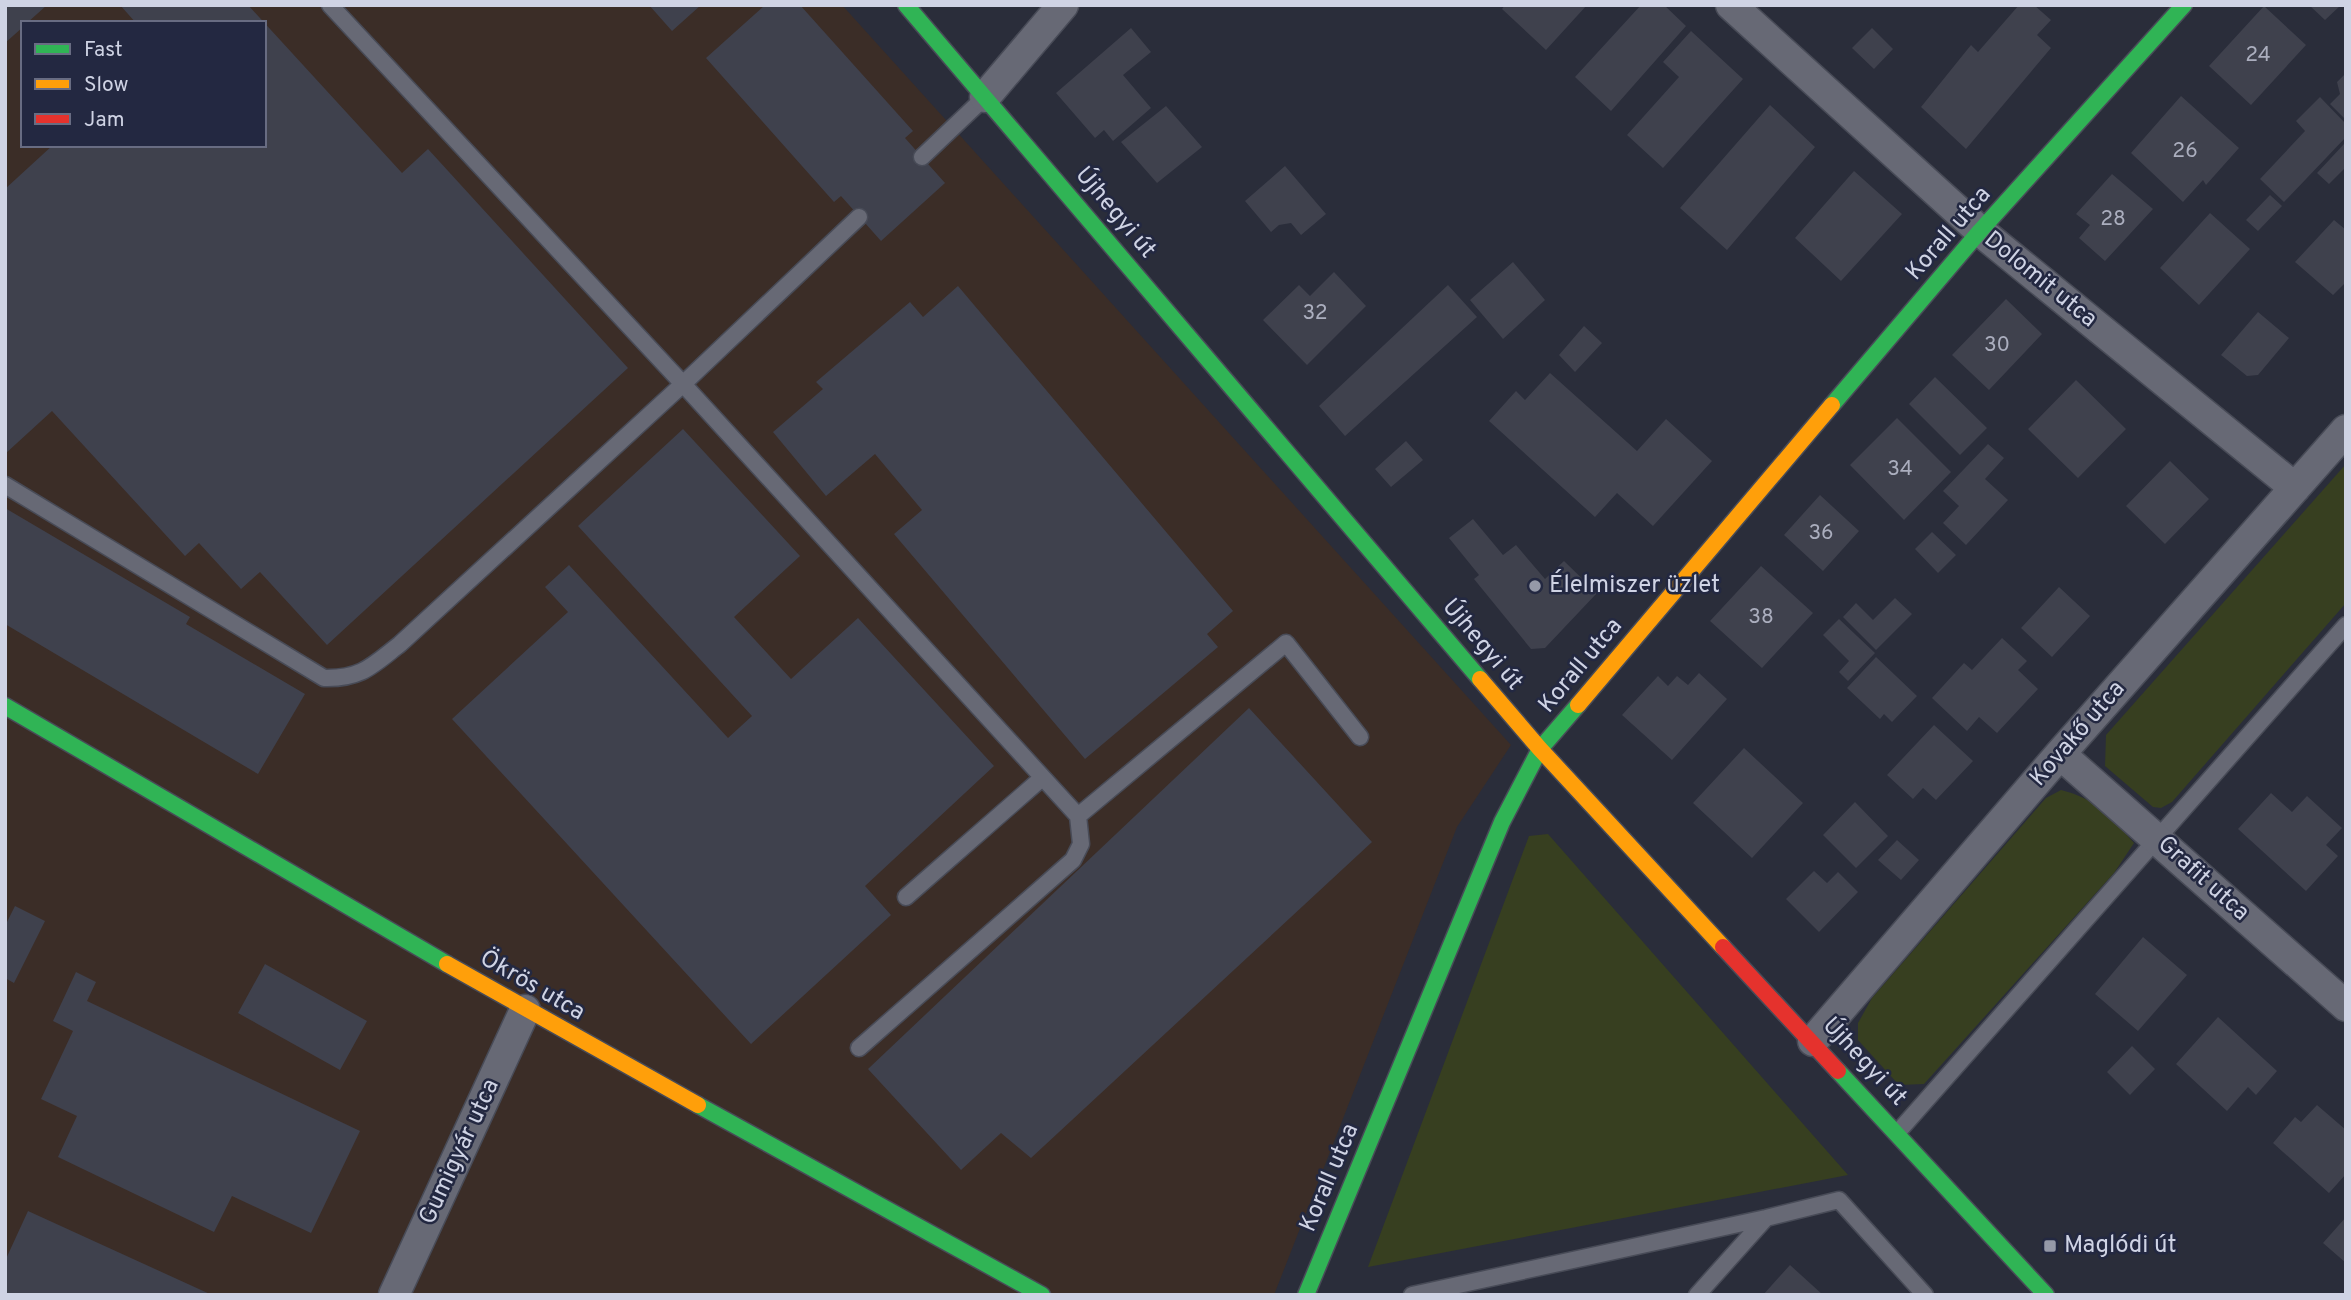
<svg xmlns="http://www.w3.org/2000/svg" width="2351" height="1300" viewBox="0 0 2351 1300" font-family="Overpass,sans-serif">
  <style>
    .industrial { fill: #3b2d27; fill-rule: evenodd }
    .green { fill: #373f20 }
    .building { fill: #3f414d }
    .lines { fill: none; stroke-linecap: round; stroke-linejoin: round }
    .lane-casing { stroke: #484b57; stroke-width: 19 }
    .street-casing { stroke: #484b57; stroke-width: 33 }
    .fast-casing { stroke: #484b57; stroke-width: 19 }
    .slow-casing { stroke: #484b57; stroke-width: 19 }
    .jam-casing { stroke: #484b57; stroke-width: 19 }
    .lane { stroke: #676975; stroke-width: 16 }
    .street { stroke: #676975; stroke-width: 30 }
    .fast { stroke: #30b455; stroke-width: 16 }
    .slow { stroke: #ff9f0a; stroke-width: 16 }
    .jam { stroke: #e5322d; stroke-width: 16 }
    .poi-dot { fill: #9599a8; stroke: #232841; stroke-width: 2.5 }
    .labels { text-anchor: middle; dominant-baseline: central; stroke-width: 5; stroke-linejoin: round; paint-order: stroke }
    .number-label { font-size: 21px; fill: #abaebe }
    .street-label { font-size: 24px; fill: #cfd3e4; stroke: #232841 }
    .poi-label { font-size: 24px; fill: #cfd3e4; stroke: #232841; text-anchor: start }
  </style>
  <rect width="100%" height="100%" fill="#2a2d3a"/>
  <!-- industrial -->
  <path class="industrial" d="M5,5h837l669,740 -54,82 -183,468h-1269zM23,23h241v122h-241z"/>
  <!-- green -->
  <path class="green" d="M2346,464v139l-174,199 -11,6 -8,-1 -48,-41 1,-31z
    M2061,790c34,8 50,27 73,53l-20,30 -190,211 -25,1 -41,-45v-17l14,-25 174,-200z
    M1548,834l300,341 -480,92 161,-431z"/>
  <!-- building -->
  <path class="building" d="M5,5h42l-20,18h-4v4l-18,16z
    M120,5h128l154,168 26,-24 200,219 -301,277 -67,-73 -19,17 -42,-46 -14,13 -133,-145 -47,43v-265l48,-44h211v-122h-128z
    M649,5h52l-29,26z
    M765,5h35l113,126 -8,7 40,45 -64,58 -40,-45 -7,6 -128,-144z
    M1505,5h82l-41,45 -44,-41z
    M1641,5h23l22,21 -75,85 -36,-34z
    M2019,5h15l17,15 -14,15 14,13 -85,101 -45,-42 50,-62 7,7z
    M2309,5h32l-16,15z
    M2264,6l42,39 -55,60 -42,-39z
    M1131,28l20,24 -28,23 28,33 -38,33 -9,-11 -9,8 -39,-45z
    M1872,28l21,21 -19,20 -22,-21z
    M1691,31l52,48 -80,89 -36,-33 52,-58 -16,-15z
    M2346,73v47l-16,-16 10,-10 -3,-12z
    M2181,96l58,52 -33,37 -3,-5 -20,22 -52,-49z
    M2320,97l26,27v13l-62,65 -24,-23 45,-48 -9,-10z
    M1770,105l45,42 -88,103 -47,-42z
    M1166,106l36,41 -45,36 -36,-41z
    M2344,144l2,23 -17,17 -12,-11z
    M1285,166l41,48 -25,21 -10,-12 -12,2 -8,7 -26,-31z
    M1854,171l48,43 -61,67 -46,-43z
    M2112,174l41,35 -48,52 -26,-23 11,-13 -14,-11z
    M2270,195l12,11 -24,25 -12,-11z
    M2210,213l40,36 -51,56 -39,-37z
    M2334,220l12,10v52l-13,13 -38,-33z
    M1513,262l32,38 -42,39 -33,-39z
    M1334,272l32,34 -59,59 -44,-45 36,-35 11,11z
    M1448,285l29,32 -132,119 -26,-30z
    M958,286l275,325 -26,23 11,13 -133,112 -191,-225 28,-24 -47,-56 -49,42 -53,-64 50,-43 -7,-7 94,-80 13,15z
    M2006,299l36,35 -53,56 -37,-35z
    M2258,312l31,26 -31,37 -11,1 -26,-21z
    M1584,326l18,17 -27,29 -16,-17z
    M1550,373l87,78 29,-32 46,42 -59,65 -36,-33 -22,24 -106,-96 27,-30 9,9z
    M1935,377l52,51 -27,27 -51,-51z
    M2076,380l50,49 -48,49 -50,-49z
    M1897,418l54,54 -47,48 -54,-55z
    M683,429l117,127 -66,61 57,62 67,-61 136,148 -129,120 26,29 -140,129 -299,-325 116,-107 -23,-25 24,-22 159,173 24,-22 -174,-190z
    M1406,441l17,19 -32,27 -16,-18z
    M1988,444l16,14 -19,21 23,21 -42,45 -23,-22 16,-17 -16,-15z
    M2170,461l39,38 -44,45 -39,-38z
    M1820,495l39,36 -36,40 -39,-36z
    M5,508l185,109 -4,7 119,70 -47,80 -253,-150z
    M1473,519l30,36 13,-10 29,34 19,-18 33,32 -52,55 -14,1 -57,-70 5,-4 -30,-37z
    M1932,532l24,23 -18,18 -23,-24z
    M1761,566l52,47 -51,55 -52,-47z
    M2059,587l31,29 -38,41 -31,-29z
    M1895,598l17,16 -36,36 -33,-33 13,-14 17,17z
    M1839,619l36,34 -27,28 -9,-9 10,-11 -26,-26z
    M2002,638l25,23 -9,9 20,19 -41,44 -18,-16 -12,14 -35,-33 32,-35 8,7z
    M1876,657l41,39 -25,26 -8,-8 -4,5 -33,-31z
    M1699,673l28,26 -55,61 -50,-45 36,-39 10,10 9,-10 11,9z
    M1249,708l123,134 -341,316 -30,-25 -40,37 -93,-101z
    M1934,725l39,36 -37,39 -13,-12 -10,11 -26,-24z
    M1744,748l59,55 -51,55 -59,-55z
    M2271,793l21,19 15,-16 35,32 -16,17 12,11 -32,35 -68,-62z
    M1855,802l33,34 -32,32 -33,-33z
    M1897,840l22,20 -18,20 -23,-20z
    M1814,871l13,12 11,-11 20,20 -39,40 -33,-33z
    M15,906l30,15 -31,62 -9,-5v-52z
    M2143,937l44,38 -49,56 -43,-37z
    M265,964l102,57 -27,49 -102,-57z
    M76,972l20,10 -9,19 273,130 -49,102 -79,-37 -18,36 -156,-75 19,-41 -36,-17 32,-68 -20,-10z
    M2218,1017l59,54 -21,24 -8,-8 -21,24 -51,-47z
    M2132,1046l23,23 -25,26 -23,-23z
    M2317,1105l29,25v44l-17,19 -56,-50 22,-26 6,5z
    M28,1211l184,84h-207v-34z
    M2346,1217v46l-23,-20z
    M1790,1265l33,30h-60z"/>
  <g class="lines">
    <defs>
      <path id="lane" d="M330,5l353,379 395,432 208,-173 74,94
        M922,157l63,-60
        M5,485l319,193c37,1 48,-12 76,-34l283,-260 176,-167
        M906,897l136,-119
        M859,1048l214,-188 8,-16 -3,-28
        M1898,1132l448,-507
        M1412,1295l354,-77 73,-18 86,95
        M1697,1295l69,-77"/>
      <path id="street" d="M1731,5l249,226 315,257
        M985,97l78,-92
        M2060,754l286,252
        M1813,1041l247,-287 286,-324
        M394,1295l131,-285"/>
      <path id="fast" d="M906,5l574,674
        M1832,405l148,-174 204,-226
        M5,706l442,258
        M1838,1071l208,224
        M698,1105l344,190
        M1306,1295l196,-473 38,-73 38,-44"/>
      <path id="slow" d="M1480,679l60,70 183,198
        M1578,705l254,-300
        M447,964l251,141"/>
      <path id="jam" d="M1723,947l115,124"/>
    </defs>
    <!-- lane casing -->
    <use href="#lane" class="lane-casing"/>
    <!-- street casing -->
    <use href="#street" class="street-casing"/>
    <!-- fast casing -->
    <use href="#fast" class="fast-casing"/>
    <!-- slow casing -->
    <use href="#slow" class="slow-casing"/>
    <!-- jam casing -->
    <use href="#jam" class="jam-casing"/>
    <!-- lane -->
    <use href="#lane" class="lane"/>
    <!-- street -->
    <use href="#street" class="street"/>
    <!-- fast -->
    <use href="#fast" class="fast"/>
    <!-- slow -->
    <use href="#slow" class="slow"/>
    <!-- jam -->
    <use href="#jam" class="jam"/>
  </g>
  <!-- markers -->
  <g class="poi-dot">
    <circle cx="1535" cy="586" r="7"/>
    <rect x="2043" y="1239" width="14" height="14" rx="3.5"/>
  </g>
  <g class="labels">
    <!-- number labels -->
    <g class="number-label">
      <text x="2258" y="55">24</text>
      <text x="2185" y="151">26</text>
      <text x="2113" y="219">28</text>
      <text x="1315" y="313">32</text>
      <text x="1997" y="345">30</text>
      <text x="1900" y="469">34</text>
      <text x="1821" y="533">36</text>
      <text x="1761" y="617">38</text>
    </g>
    <!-- street labels -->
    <g class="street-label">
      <text transform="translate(1115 213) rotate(50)">Újhegyi út</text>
      <text transform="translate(1949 234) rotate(-49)">Korall utca</text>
      <text transform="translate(2040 280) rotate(39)">Dolomit utca</text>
      <text transform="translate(1482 645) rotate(50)">Újhegyi út</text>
      <text transform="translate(1581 666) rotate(-50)">Korall utca</text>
      <text transform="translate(2078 734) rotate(-49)">Kovakő utca</text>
      <text transform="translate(2203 879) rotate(42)">Grafit utca</text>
      <text transform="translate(532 986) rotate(30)">Ökrös utca</text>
      <text transform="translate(1864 1062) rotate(47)">Újhegyi út</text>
      <text transform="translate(460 1152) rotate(-65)">Gumigyár utca</text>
      <text transform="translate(1330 1178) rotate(-67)">Korall utca</text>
    </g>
    <!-- poi labels -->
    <g class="poi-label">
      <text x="1549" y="586">Élelmiszer üzlet</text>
      <text x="2064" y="1246">Maglódi út</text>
    </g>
  </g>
  <!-- border -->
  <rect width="2351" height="1300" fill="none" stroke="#cfd3e4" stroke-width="14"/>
  <!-- legend -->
  <rect x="21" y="21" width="245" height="126" fill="#232841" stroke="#686c82" stroke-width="2"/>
  <rect x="35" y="44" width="35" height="10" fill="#30b455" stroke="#686c82" stroke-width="2"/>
  <text x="84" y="56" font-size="21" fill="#cfd3e4">Fast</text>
  <rect x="35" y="79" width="35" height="10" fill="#ff9f0a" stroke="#686c82" stroke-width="2"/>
  <text x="84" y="91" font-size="21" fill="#cfd3e4">Slow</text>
  <rect x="35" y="114" width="35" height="10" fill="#e5322d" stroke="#686c82" stroke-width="2"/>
  <text x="84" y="126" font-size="21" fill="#cfd3e4">Jam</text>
</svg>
